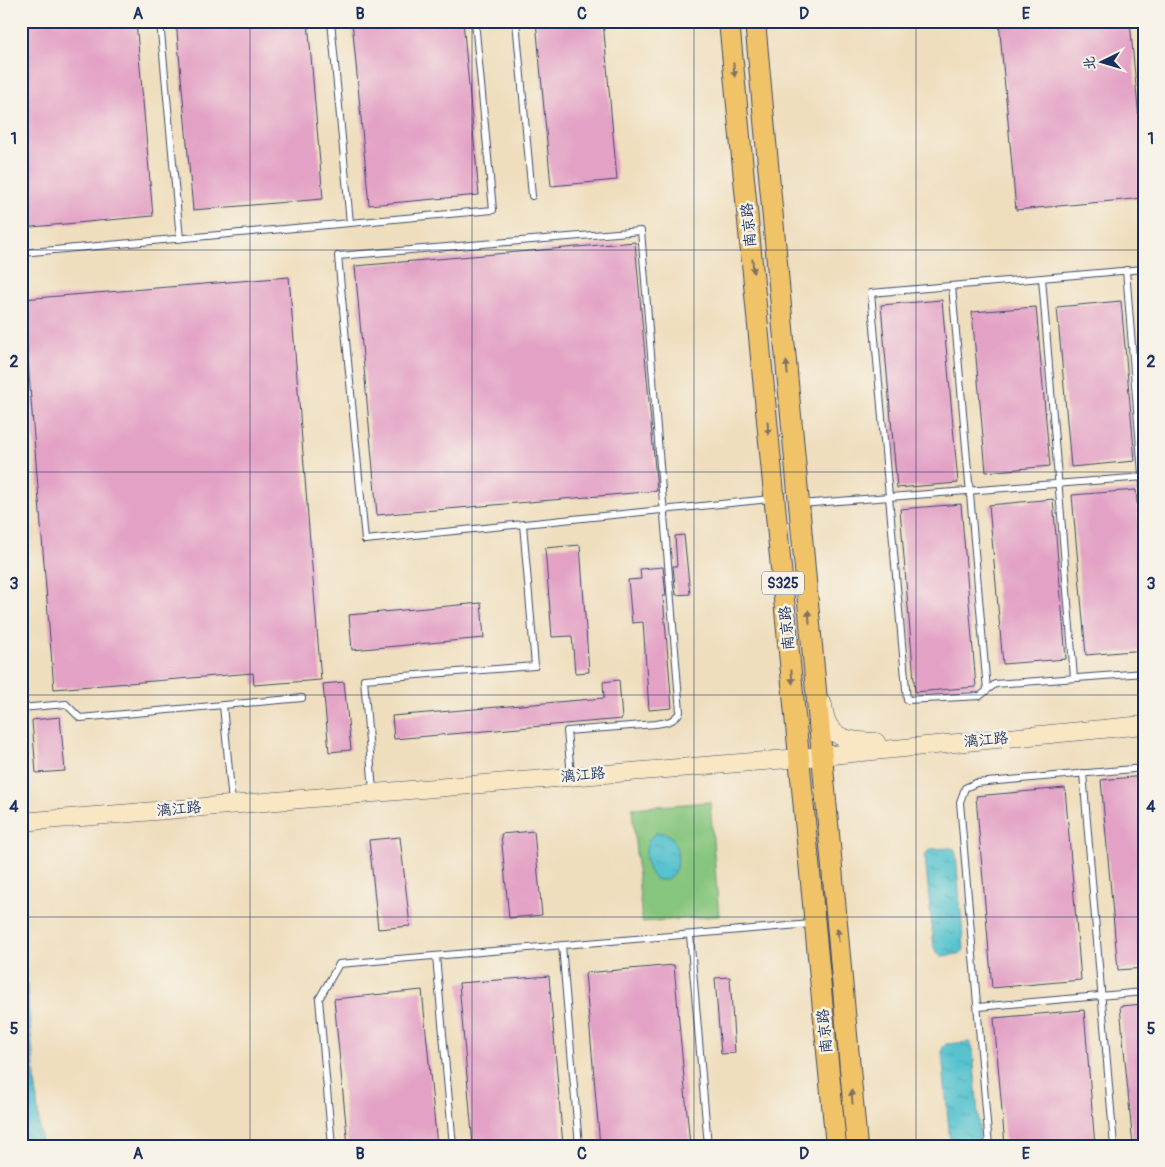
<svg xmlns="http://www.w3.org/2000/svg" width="1165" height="1167" viewBox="0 0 1165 1167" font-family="Pangolin,'LXGW WenKai TC',sans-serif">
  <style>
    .garden { fill: #86c57d; stroke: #507a6e }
    .water { fill: url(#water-ripples); stroke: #387996 }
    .building { fill: #e3a1c5 }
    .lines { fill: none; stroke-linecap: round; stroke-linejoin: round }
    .lane-casing { stroke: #3b496c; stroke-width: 8 }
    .secondary-casing { stroke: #3b496c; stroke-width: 19 }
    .primary-casing { stroke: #3b496c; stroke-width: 22 }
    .lane { stroke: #fff; stroke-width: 6 }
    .secondary { stroke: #f9e7c3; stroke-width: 18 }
    .primary { stroke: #f1c369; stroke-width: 20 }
    .oneway { fill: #7b7263 }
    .grid { fill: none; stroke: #1b2f5e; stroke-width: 1; stroke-opacity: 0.55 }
    .labels { text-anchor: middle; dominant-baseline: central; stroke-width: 5; stroke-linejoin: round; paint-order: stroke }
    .shield { fill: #f7f3e8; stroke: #5d6a87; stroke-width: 1 }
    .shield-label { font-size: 14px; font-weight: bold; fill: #1b2f5e }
    .street-label { font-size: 15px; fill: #1b2f5e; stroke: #f7f3e8 }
    .neatline { fill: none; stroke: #1b2f5e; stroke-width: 2 }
    .grid-label { font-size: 16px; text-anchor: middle; font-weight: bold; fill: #1b2f5e }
  </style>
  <defs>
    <pattern id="water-ripples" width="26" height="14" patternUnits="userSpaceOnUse" patternTransform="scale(1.25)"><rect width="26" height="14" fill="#56c3cf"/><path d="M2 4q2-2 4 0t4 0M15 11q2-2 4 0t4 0" fill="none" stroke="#469fab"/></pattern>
  </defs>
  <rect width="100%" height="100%" fill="#f7f3e8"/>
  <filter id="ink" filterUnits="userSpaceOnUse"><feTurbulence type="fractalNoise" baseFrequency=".02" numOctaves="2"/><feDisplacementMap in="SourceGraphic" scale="10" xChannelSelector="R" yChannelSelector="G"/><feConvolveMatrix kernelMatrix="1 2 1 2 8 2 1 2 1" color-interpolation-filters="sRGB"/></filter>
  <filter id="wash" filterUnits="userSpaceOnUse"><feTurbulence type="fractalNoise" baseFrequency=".0096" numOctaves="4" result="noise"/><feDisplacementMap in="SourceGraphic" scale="20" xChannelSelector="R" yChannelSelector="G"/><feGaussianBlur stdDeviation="1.12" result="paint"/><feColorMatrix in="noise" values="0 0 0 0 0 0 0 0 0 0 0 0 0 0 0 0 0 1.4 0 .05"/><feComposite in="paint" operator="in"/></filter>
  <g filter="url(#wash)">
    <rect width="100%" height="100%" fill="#efdebd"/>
    <!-- garden -->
    <path class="garden" d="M710,802l9,114 -77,6 -10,-114z"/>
    <!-- water -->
    <path class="water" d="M656,833c3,0 8,-1 11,1 15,7 15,47 -6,46 -4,0 -7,-1 -9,-5 -9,-12 -9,-33 4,-42z
      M952,848l3,2 1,5 8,94 -2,3 -3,2 -17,2 -3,-1 -5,-7 -9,-91 2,-5 3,-3z
      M21,954h3l17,192h-20z
      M969,1042l2,2 2,5 7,94 -1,3h-28l-1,-4 -8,-91 1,-4 3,-3z"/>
    <g id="blocks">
      <!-- building -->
      <path class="building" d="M21,21h115l17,195 -132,12z
        M176,21h132l15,178 -130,11z
        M352,21h111l16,174 -110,10z
        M536,21h67l14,159 -66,6z
        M999,21h131l14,153v24l-128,12z
        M635,242l22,249 -280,24 -22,-249z
        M289,277l32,403 -67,5 -1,-12 -199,16 -31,-390z
        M942,300l16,183 -61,5 -16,-183z
        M1121,301l14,160 -64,6 -14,-160z
        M1036,307l14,159 -64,6 -14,-160z
        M1136,490l8,90v70l-58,5 -14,-160z
        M1053,499l13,160 -63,5 -14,-159z
        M961,504l15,183 -61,5 -15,-183z
        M684,535l6,59 -14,1 -3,-29h4l-2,-30z
        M580,545l9,127 -14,1 -3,-37 -20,1 -7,-89z
        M663,567l3,29h-3l9,112 -23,2 -6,-88 -11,1 -4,-43 13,-1 -1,-10z
        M481,603l3,35 -132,12 -3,-35z
        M619,680l3,39 -228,20 -2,-23 212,-18 -1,-16z
        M344,682l7,68 -22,2 -6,-68z
        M60,717l5,54 -29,2 -4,-53z
        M1144,776v192l-26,2 -17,-190z
        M1065,788l16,192 -89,8 -16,-192z
        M534,831l8,84 -33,3 -8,-84z
        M400,837l10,89 -32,3 -9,-89z
        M674,965l16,181h-90l-15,-173z
        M549,976l14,170h-90l-14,-163z
        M730,977l5,76 -14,1 -6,-76z
        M422,990l15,156h-89l-14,-147z
        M1144,1004v142h-11l-13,-140z
        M1084,1010l11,136h-90l-11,-128z"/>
    </g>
  </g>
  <g filter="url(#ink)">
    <use href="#blocks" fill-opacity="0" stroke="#3b496c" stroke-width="1"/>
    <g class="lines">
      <defs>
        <path id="lane" d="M160,21l20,218
          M331,21l19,202
          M516,21l16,175
          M21,253l472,-43 -18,-189
          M1144,269l-273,24 36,407 73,-4 15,-12 149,-11
          M1126,270l18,229
          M1042,278l32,400
          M952,286l35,404
          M800,504l344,-27
          M223,705l9,98
          M21,708l45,-4 14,14 222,-20
          M1083,773l31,373
          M571,776l-4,-45 89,-7c12,-2 17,-2 24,-12l-39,-481 -303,25 27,284c135,-14 271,-27 406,-41
          M373,791l-9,-112 171,-13 -12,-142
          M690,935l18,211
          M562,945l17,201
          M436,956l17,190
          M978,1007l166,-15
          M332,1146l-13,-147 20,-35 472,-40
          M989,1146l-29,-344 5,-14 11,-5 168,-15"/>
        <path id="secondary" d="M823,705c1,6 2,14 5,19 9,18 31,17 48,18
          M21,822l779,-64 344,-33"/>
        <path id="primary" d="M729,21l107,1125
          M755,21l67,735 35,390"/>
      </defs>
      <!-- lane casing -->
      <use href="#lane" class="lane-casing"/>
      <!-- secondary casing -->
      <use href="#secondary" class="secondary-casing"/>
      <!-- primary casing -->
      <use href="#primary" class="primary-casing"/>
      <!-- lane -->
      <use href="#lane" class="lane"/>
      <!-- secondary -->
      <use href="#secondary" class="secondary"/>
      <!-- primary -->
      <use href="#primary" class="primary"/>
    </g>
    <!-- one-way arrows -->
    <defs><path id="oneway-solid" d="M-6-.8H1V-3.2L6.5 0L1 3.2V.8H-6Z" transform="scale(1.25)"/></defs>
    <g class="oneway">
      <use href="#oneway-solid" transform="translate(734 70) rotate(85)"/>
      <use href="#oneway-solid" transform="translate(753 266) rotate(85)"/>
      <use href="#oneway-solid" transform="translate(787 368) rotate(-95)"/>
      <use href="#oneway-solid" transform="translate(768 428) rotate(85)"/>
      <use href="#oneway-solid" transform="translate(809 617) rotate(-95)"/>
      <use href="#oneway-solid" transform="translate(792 677) rotate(85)"/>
      <use href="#oneway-solid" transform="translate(838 935) rotate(-95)"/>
      <use href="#oneway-solid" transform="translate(852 1097) rotate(-95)"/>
    </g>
  </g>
  <!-- grid -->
  <path class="grid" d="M250,21v1125M472,21v1125M694,21v1125M916,21v1125M21,250h1123M21,472h1123M21,695h1123M21,917h1123"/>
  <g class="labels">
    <!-- shield labels -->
    <rect class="shield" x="762" y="571.5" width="42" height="23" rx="4"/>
    <g class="shield-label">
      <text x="783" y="583">S325</text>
    </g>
    <!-- street labels -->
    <g class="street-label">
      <text transform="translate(749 225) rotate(-95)">南京路</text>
      <text transform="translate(787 628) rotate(-95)">南京路</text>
      <text transform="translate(986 740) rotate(-5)">漓江路</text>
      <text transform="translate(583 775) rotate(-5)">漓江路</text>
      <text transform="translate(179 809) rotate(-5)">漓江路</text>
      <text transform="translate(825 1031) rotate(-95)">南京路</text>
    </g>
  </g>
  <!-- margin -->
  <rect width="1165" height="1167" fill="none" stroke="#f7f3e8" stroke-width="55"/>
  <!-- north arrow -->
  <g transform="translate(1102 62) rotate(265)" stroke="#f7f3e8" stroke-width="4" paint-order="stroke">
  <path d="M0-4L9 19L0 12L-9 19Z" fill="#1b2f5e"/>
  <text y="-8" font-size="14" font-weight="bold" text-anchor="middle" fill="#1b2f5e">北</text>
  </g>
  <rect x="28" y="28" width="1110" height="1112" class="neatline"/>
  <g class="grid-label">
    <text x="138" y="19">A</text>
    <text x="360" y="19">B</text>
    <text x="582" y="19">C</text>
    <text x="804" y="19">D</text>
    <text x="1026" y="19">E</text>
    <text x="14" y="144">1</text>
    <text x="1151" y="144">1</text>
    <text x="14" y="367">2</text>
    <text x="1151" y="367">2</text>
    <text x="14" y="589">3</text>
    <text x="1151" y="589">3</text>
    <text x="14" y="812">4</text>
    <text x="1151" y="812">4</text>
    <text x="14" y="1034">5</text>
    <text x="1151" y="1034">5</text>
    <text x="138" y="1159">A</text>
    <text x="360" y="1159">B</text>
    <text x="582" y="1159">C</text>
    <text x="804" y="1159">D</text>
    <text x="1026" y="1159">E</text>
  </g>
</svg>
